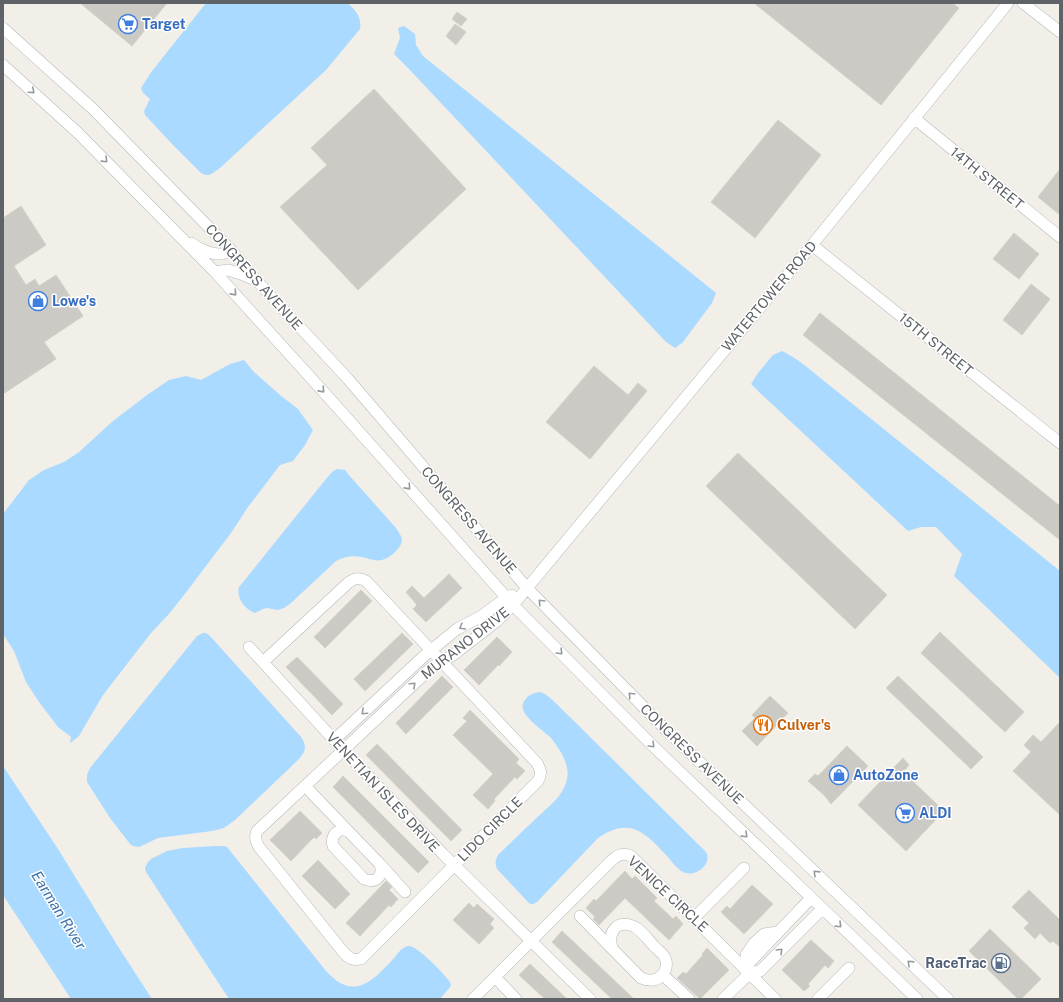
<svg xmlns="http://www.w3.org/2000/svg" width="1063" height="1002" viewBox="0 0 1063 1002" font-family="'Public Sans',sans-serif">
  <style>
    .water { fill: #aadaff }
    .building { fill: #cccac5; stroke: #d6d1c6 }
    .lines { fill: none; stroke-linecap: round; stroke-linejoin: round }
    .minor-casing { stroke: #b5b8bc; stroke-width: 12 }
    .minor { stroke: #fff; stroke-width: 11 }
    .oneway { stroke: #979a9d }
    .labels { text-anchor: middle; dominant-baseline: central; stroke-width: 3; stroke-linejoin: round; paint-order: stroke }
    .shop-label { font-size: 14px; font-weight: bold; fill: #366cbe; stroke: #fff; text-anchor: start }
    .street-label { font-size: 14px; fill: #5f6368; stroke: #fff }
    .food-label { font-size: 14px; font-weight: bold; fill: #c56008; stroke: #fff; text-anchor: start }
    .service-label { font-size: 14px; font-weight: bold; fill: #4e5e75; stroke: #fff; text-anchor: end }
    .water-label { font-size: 15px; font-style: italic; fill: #4174aa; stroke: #fff }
  </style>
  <rect width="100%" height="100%" fill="#f1efe8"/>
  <!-- water -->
  <path class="water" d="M206,3h141c9,7 15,15 13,26l-34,41 -106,98 -7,5 -4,2h-4l-4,-2 -28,-28 -28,-30 -1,-4 6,-12 -7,-6 -2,-5 11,-17z
    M404,26l11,8 1,11 7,11 293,237 -4,10 -29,39 -8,6 -9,-6 -258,-274 -14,-14 6,-16 -2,-10z
    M782,351l11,6 10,7 257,207v107l-106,-102 8,-22 -26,-27h-15l-13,4 -149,-139 -8,-8 7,-11 15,-18z
    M244,360l9,11 27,24 18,14 15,21 -8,15 -12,16 -13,4 -32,42 -17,26 -47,62 -16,20 -17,18 -48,62 -24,41 -9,7 1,-6 -13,-10 -19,-25 -13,-20 -12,-31 -11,-17v-120l26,-34 15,-10 20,-8 15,-10 34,-31 34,-26 22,-15 17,-4 15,4 29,-16z
    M337,469l8,1 3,4 48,54c2,3 5,7 6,11 1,8 -13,20 -20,21 -5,1 -8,0 -13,-1 -11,-4 -22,-4 -33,2l-45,42 -7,5 -6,2 -11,-2 -4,1 -8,4c-11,-4 -19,-16 -16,-26l87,-108 6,-7z
    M203,633h3l4,3 91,101c7,10 4,16 -4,24l-62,59 -11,8 -12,3 -54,7 -19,9 -6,-1 -3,-2 -20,-26 -23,-36v-7l3,-7 107,-132z
    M540,692c8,1 24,20 31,26l135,134c7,12 -11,26 -23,20 -6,-3 -11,-10 -15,-15 -23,-24 -37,-41 -70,-19l-61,64 -4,2h-3l-3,-3 -30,-32c-2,-5 -2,-8 1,-14 14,-14 29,-28 44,-42 6,-6 14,-12 19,-20 5,-7 8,-17 6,-25 -2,-11 -9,-21 -16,-30 -7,-8 -37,-25 -26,-38 4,-6 9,-7 15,-8z
    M3,766l55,83 61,99 33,51h-81l-68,-104z
    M216,846h8l3,1 99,124c28,31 47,10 69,-14 3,-4 8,-11 14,-11 9,0 36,29 41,36l1,3 -1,2 -10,12h-211l-70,-107 -13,-20 -1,-4 3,-6 3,-3 16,-8 16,-3z"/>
  <!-- building -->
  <path class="building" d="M80,3h87l-35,43z
    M754,3h198l7,5 -78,97z
    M457,12l10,7 -6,7 -9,-7z
    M455,24l11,8 -10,13 -10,-9z
    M374,89l92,100 -108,101 -78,-83 47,-42 -16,-17z
    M778,120l43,35 -66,83 -44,-36z
    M1060,169v46l-22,-18z
    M21,206l25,39 -32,21 12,19 9,-6 4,7 17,-11 27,41 -39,26 12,17 -53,35v-176z
    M1014,233l25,21 -20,25 -26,-20z
    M1031,284l19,15 -28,36 -19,-15z
    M820,313l240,193v34l-257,-205z
    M594,366l34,29 10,-12 9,8 -57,68 -44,-37z
    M738,453l149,142 -32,34 -149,-143z
    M449,574l13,14 -36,34 -13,-13 4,-4 -11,-13 6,-6 12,12z
    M361,590l11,11 -47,47 -11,-11z
    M940,632l84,80 -19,20 -84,-79z
    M402,633l11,11 -48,47 -11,-12z
    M497,637l15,15 -13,14 -1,-1 -19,20 -15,-15z
    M297,657l46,47 -11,11 -46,-48z
    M442,676l11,11 -47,47 -10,-11z
    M898,676l85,81 -12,12 -85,-81z
    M770,696l18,17 -31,33 -15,-15 13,-13 -3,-3z
    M470,710l49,49 -3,4 9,8 -8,8 -2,-2 -21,22 1,2 -7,8 -15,-14 20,-21 -40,-39 14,-14 -4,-3z
    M1060,722v93l-47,-44 18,-19 -7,-7 9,-10 8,7z
    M377,744l85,86 -11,11 -85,-86z
    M847,746l21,20 -37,38 -6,-8 -17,-15 7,-7 3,2z
    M903,758l6,7 -6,7 41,39 -38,40 -48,-46z
    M343,776l86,86 -11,11 -85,-86z
    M300,811l22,22 -6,6 -2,-2 -23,24 -21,-21z
    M318,860l32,34 -15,15 -33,-33z
    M625,871l7,8 3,-3 22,22 -3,3 19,18 3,-3 7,8 -14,16 -44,-42 -26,27 -6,-6 2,-2 -9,-9 8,-9 2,2z
    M386,881l6,6 -3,3 9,9 -7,8 -2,-2 -29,31 -14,-13z
    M752,885l21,19 -29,30 -23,-22 6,-6 3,3z
    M1029,890l31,30v27l-7,-6 -3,2 -10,-10 -5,6 -11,-11 5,-5 -17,-16z
    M469,903l5,5 3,-4 17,15 -4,5 4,4 -15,16 -26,-24z
    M990,929l51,50 -20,20h-3l-49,-48z
    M562,931l72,68h-22l-60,-57z
    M811,940l23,21 -6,7 -3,-3 -17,19 2,2 -6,5 -22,-21z
    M707,948l22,22 -29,29 -23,-21 6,-6 3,2 17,-19 -1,-1z
    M530,964l37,35h-22l-26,-24z"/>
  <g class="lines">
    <defs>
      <path id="minor" d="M1023,3l37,29
        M3,28l90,81 139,142 25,30 91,98 179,209 139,142 282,269
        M3,65l74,67 138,140 115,127 183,206 140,141 264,253
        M914,118l146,119
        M191,243c8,6 21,12 31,11 4,-1 7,-3 10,-3
        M812,245l248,198
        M215,272l13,-2 13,4 12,5
        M249,647l85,93 109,114 147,145
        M263,662l85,-79c6,-5 11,-6 18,-2l171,182c4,7 5,11 1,18l-177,178c-8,2 -12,-1 -17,-6l-85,-106c-3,-5 -5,-10 -2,-16l174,-163 25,-15 1,-1 40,-31 16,-16 299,-360 196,-242
        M334,740l90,-84 33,-27 23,-12 26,-19 6,-3
        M305,786l44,46
        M340,830h5l4,2 31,32c4,12 -4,20 -16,15l-31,-33c-2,-7 0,-12 7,-16z
        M380,864l25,28
        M580,916l61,62c7,3 14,4 20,-2 6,-5 7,-14 3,-20 -2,-3 -6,-6 -9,-9 -6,-6 -12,-15 -20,-20 0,0 -5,-2 -5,-2 -16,-4 -22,10 -18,23
        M694,918l50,-50
        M748,964l-2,-9 8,-12 10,-9 14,-2
        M750,973l-2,-9 63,-66
        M663,975l26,24
        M495,977l21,22
        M473,999l138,-138c6,-6 12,-9 20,-5l144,143
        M723,999l27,-26 10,-2 62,-62
        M818,999l31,-31"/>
    </defs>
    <!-- minor casing -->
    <use href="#minor" class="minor-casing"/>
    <!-- minor -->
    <use href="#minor" class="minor"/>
  </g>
  <!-- one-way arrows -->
  <defs><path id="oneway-chevron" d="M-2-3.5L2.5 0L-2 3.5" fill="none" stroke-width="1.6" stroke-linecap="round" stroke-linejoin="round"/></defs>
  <g class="oneway">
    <use href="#oneway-chevron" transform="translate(32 91) rotate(42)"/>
    <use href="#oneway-chevron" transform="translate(105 160) rotate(44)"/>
    <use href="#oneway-chevron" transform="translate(234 293) rotate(48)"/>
    <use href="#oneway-chevron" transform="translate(322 390) rotate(48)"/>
    <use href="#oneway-chevron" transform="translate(408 487) rotate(48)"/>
    <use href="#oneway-chevron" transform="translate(541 602) rotate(-134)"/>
    <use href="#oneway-chevron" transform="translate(462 627) rotate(150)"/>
    <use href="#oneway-chevron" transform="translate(560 652) rotate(45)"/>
    <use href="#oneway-chevron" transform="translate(413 685) rotate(-43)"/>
    <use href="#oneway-chevron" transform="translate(631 695) rotate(-134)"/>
    <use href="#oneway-chevron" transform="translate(364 712) rotate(137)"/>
    <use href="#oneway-chevron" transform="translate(652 745) rotate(45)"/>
    <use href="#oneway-chevron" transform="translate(745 835) rotate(44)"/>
    <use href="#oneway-chevron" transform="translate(816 873) rotate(-136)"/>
    <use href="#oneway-chevron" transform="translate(839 925) rotate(44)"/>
    <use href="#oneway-chevron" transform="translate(780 951) rotate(-45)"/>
    <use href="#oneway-chevron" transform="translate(910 963) rotate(-136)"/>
  </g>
  <!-- icons -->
  <defs>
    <symbol id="supermarket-ring" viewBox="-11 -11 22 22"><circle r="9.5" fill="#fff" stroke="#3f7fe0" stroke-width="1.5"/><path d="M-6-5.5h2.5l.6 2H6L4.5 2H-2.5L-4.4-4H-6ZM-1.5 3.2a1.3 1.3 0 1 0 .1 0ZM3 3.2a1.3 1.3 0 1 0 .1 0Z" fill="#3f7fe0"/></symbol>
    <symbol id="shop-ring" viewBox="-11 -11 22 22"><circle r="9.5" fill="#fff" stroke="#3f7fe0" stroke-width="1.5"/><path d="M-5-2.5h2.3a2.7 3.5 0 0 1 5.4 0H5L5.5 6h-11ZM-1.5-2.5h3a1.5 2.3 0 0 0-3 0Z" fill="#3f7fe0"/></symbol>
    <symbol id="restaurant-ring" viewBox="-11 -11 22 22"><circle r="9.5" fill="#fff" stroke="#e8710a" stroke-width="1.5"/><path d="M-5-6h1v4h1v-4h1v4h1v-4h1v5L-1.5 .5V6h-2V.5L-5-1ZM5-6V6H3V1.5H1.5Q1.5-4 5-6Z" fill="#e8710a"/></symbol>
    <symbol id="fuel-ring" viewBox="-11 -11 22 22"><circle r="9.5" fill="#fff" stroke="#5c6f8a" stroke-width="1.5"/><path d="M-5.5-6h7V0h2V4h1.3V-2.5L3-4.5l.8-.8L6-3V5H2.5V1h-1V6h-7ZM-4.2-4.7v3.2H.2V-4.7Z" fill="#5c6f8a"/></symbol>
  </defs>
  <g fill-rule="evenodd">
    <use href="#supermarket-ring" x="117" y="13" width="22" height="22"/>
    <use href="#shop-ring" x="27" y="290" width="22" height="22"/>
    <use href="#restaurant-ring" x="752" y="714" width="22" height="22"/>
    <use href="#shop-ring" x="828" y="764" width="22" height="22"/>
    <use href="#supermarket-ring" x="894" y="802" width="22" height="22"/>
    <use href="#fuel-ring" x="990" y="952" width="22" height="22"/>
  </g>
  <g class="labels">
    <!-- shop labels -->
    <g class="shop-label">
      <text x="142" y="24">Target</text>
      <text x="52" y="301">Lowe's</text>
      <text x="853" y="775">AutoZone</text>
      <text x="919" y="813">ALDI</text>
    </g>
    <!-- street labels -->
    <g class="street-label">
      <text transform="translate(987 178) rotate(39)">14TH STREET</text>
      <text transform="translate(254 277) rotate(48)">CONGRESS AVENUE</text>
      <text transform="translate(769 296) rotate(-50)">WATERTOWER ROAD</text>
      <text transform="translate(936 344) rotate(39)">15TH STREET</text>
      <text transform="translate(469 520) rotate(49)">CONGRESS AVENUE</text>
      <text transform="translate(465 643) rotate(-38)">MURANO DRIVE</text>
      <text transform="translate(692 754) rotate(44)">CONGRESS AVENUE</text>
      <text transform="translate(383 792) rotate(47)">VENETIAN ISLES DRIVE</text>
      <text transform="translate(490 829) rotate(-45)">LIDO CIRCLE</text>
      <text transform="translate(668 894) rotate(43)">VENICE CIRCLE</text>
    </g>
    <!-- food labels -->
    <g class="food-label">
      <text x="777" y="725">Culver's</text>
    </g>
    <!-- service labels -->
    <g class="service-label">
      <text x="987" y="963">RaceTrac</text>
    </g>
    <!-- water labels -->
    <g class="water-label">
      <text transform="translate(59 910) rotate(58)">Earman River</text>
    </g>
  </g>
  <!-- border -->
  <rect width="1063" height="1002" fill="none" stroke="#5f6368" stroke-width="8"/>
</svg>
